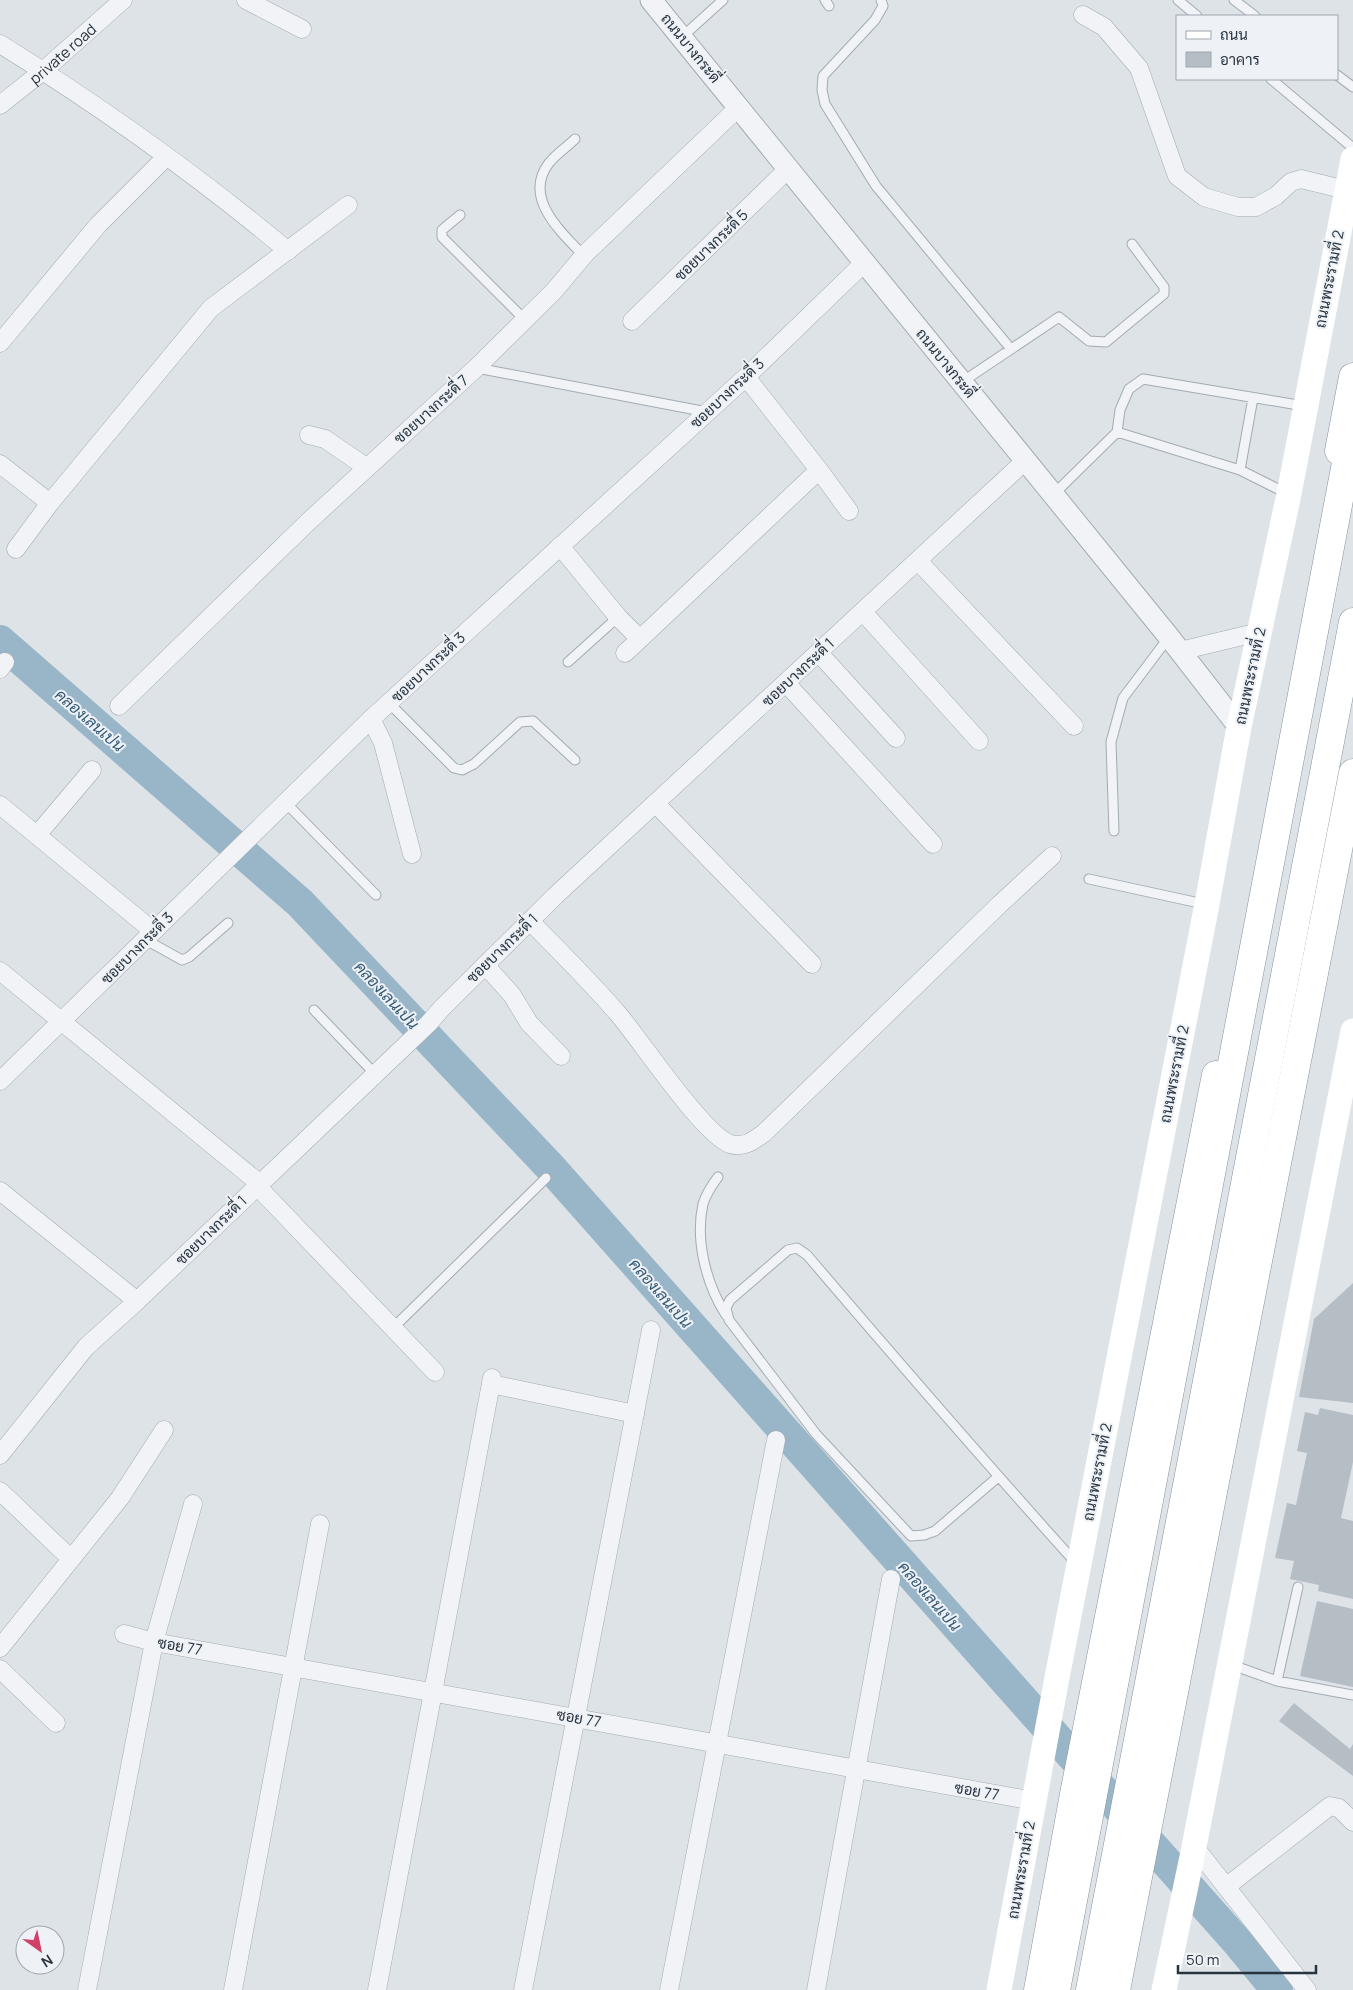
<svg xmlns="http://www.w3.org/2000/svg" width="1353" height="1990" viewBox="0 0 1353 1990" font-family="Manrope,Sarabun,sans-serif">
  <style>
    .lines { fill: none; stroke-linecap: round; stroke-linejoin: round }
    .river { stroke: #99b6c9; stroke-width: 32 }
    .building { fill: #b5bdc5 }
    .service-casing { stroke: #a3abb2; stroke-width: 11 }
    .minor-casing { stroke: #a3abb2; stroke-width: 19 }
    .tertiary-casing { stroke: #a3abb2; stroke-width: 23 }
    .trunk-casing { stroke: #86929f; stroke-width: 29 }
    .motorway-casing { stroke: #86929f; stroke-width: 29 }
    .service { stroke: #f1f3f6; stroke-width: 9 }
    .minor { stroke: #f1f3f6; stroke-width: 18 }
    .tertiary { stroke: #f1f3f6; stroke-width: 21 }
    .secondary { stroke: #fff; stroke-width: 25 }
    .trunk { stroke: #fff; stroke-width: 28 }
    .motorway { stroke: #fff; stroke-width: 28 }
    .labels { text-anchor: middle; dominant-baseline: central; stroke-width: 4; stroke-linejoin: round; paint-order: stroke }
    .street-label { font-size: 15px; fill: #27333f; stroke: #eef2f6 }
    .water-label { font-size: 16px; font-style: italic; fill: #315773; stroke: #eef2f6 }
  </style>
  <rect width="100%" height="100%" fill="#dee3e8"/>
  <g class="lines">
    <!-- river -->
    <path class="river" d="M0,641l300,262 252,266 688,776 37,45"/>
  </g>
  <!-- building -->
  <path class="building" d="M1353,1283v120l-54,-6 15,-78z
    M1320,1408l33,7v47l-12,56 12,3v78l-35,-8 1,-6 -29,-6 4,-18 -19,-3 12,-55 9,2 11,-52 -10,-2 8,-39 13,3z
    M1317,1601l36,8v78l-53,-11z
    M1294,1703l56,46 3,-5v32l-74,-55z"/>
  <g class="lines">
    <defs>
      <path id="service" d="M825,0l4,6
        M881,0l2,6 -8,14 -52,56 -1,14 3,14 51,82 135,163
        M1178,0l19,16
        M1234,0l21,16
        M682,37l41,-37
        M1337,75l16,12
        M1271,79l82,69
        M575,139c-8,8 -19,15 -26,24 -27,35 13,70 35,93
        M460,215l-18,15v7l82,82
        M477,368l230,44
        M962,382l97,-65 30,24 17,1 58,-48v-7l-32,-43
        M1240,470l13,-72
        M1286,493l-46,-23 -123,-38 3,-22 9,-21 14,-10 161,27
        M1053,495l64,-63
        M568,662l50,-45
        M389,703l65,65 8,2 12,-6 46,-42 13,-1 42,39
        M285,802l91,93
        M1114,831l-3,-89 12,-44 46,-61
        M1089,879l115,25
        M146,940l36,20 7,-3 39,-34
        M314,1010l61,64
        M718,1177c-6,8 -12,17 -15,27 -8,36 3,80 23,111
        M394,1327l152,-149
        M998,1477l-63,54 -11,4 -13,1 -95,-102 -87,-114 -3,-12 4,-8 58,-50 9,-2 10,7c88,103 177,206 268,307
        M1232,1665l45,16 76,14
        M1277,1681l21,-94"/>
      <g id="minor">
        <path d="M246,0l56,29"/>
        <path d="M1083,15l21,12 35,41 38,108 27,21 34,10h18l20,-11 15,-14 10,-3 45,11"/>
        <path d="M0,44c100,62 197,131 288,207"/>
        <path id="s1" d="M0,105l43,-34 80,-71"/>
        <path d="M632,321l157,-153"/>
        <path d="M0,343l98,-118 68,-68"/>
        <path d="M309,435l16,4 41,28"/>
        <path d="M0,464l50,39"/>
        <path d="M819,470l30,41"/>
        <path d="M560,546l58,71 22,22 179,-169 -73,-93"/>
        <path d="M16,549l34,-46 161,-195 137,-103"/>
        <path d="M918,561l156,165"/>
        <path d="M863,612l116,129"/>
        <path d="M1180,651l79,-19"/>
        <path d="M625,653l15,-14"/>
        <path d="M819,653l77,85"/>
        <path d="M0,669l5,-7"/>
        <path d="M786,683l147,161"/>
        <path d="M119,706l190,-185 167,-153 78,-77 32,-38 153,-146"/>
        <path d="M371,719l12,24 29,111"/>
        <path d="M656,804l156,160"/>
        <path d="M0,805l153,126"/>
        <path d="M37,835l55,-65"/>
        <path d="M530,921c30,31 61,61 89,94 22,26 84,119 111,129 14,4 23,-3 34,-11l236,-229 52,-48"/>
        <path d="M485,965l27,30 17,28 32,33"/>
        <path d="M0,971l259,212"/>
        <path d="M0,1081l371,-362 375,-342 119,-115"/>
        <path d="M257,1186l178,186"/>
        <path d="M0,1191l137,110"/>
        <path d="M491,1384l144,30"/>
        <path d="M0,1455l86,-108 51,-46 292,-278 13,-15 113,-112 470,-435"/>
        <path d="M0,1491l71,68"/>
        <path d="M124,1634l30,8 880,159"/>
        <path d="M0,1648l120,-150 44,-68"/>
        <path d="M0,1669l56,54"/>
        <path d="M1194,1846l113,144"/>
        <path d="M1226,1887l104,-81 9,2 14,14"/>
        <path d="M87,1990l67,-348 39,-138"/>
        <path d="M233,1990l87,-466"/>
        <path d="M377,1990l115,-612"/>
        <path d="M523,1990l128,-660"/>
        <path d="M669,1990l107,-550"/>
        <path d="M816,1990l75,-411"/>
      </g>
      <path id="tertiary" d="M651,0l518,637 70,90"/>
      <path id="trunk" d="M1339,451l14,-74
        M1038,1990l37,-201 141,-714
        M1116,1990l237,-1217"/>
      <path id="motorway" d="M1056,1990l297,-1564
        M1090,1990l263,-1368"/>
    </defs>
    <!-- service casing -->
    <use href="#service" class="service-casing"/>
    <!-- minor casing -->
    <use href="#minor" class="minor-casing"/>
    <!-- tertiary casing -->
    <use href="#tertiary" class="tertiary-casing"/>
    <!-- trunk casing -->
    <use href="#trunk" class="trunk-casing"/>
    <!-- motorway casing -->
    <use href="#motorway" class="motorway-casing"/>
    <!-- service -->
    <use href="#service" class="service"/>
    <!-- minor -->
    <use href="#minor" class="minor"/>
    <!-- tertiary -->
    <use href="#tertiary" class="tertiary"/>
    <!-- secondary -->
    <path class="secondary" d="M999,1990l57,-307 151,-779 32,-177 50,-233 64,-335
      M1164,1990l28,-133 161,-826"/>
    <!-- trunk -->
    <use href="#trunk" class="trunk"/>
    <!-- motorway -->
    <use href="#motorway" class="motorway"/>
  </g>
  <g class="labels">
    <!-- street labels -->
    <g class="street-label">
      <text transform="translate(691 48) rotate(51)">ถนนบางกระดี่</text>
      <text stroke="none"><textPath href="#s1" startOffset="81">private road</textPath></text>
      <text transform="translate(711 245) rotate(-44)">ซอยบางกระดี่ 5</text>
      <text transform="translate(1329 279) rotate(-79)">ถนนพระรามที่ 2</text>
      <text transform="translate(946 363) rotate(51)">ถนนบางกระดี่</text>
      <text transform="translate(727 393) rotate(-43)">ซอยบางกระดี่ 3</text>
      <text transform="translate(431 409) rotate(-42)">ซอยบางกระดี่ 7</text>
      <text transform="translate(428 667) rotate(-43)">ซอยบางกระดี่ 3</text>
      <text transform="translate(798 672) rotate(-43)">ซอยบางกระดี่ 1</text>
      <text transform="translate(1250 676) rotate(-78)">ถนนพระรามที่ 2</text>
      <text transform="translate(137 948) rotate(-45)">ซอยบางกระดี่ 3</text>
      <text transform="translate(502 948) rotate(-44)">ซอยบางกระดี่ 1</text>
      <text transform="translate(1174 1074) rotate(-79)">ถนนพระรามที่ 2</text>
      <text transform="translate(211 1230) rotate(-44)">ซอยบางกระดี่ 1</text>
      <text transform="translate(1097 1472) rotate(-79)">ถนนพระรามที่ 2</text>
      <text transform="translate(180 1646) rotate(10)">ซอย 77</text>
      <text transform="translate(579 1718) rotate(10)">ซอย 77</text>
      <text transform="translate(977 1791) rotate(10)">ซอย 77</text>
      <text transform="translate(1021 1870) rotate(-80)">ถนนพระรามที่ 2</text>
    </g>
    <!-- water labels -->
    <g class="water-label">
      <text transform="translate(90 720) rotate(41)">คลองเลนเปน</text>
      <text transform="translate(387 995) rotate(47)">คลองเลนเปน</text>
      <text transform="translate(661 1293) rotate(49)">คลองเลนเปน</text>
      <text transform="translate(930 1596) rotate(49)">คลองเลนเปน</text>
    </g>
  </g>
  <!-- legend -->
  <rect x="1176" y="15" width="162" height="65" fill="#eef2f6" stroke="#9ea6ad"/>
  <rect x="1186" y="31" width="25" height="8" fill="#ffffff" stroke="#9ea6ad"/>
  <text x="1220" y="40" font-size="15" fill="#27333f">ถนน</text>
  <rect x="1186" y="52" width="25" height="15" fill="#b5bdc5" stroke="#9ea6ad"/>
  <text x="1220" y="65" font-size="15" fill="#27333f">อาคาร</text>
  <!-- north arrow -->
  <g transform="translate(40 1950) rotate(147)"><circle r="24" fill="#eef2f6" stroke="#9ea6ad"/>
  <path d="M0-4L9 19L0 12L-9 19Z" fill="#cf4168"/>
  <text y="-8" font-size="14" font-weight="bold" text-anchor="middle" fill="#27333f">N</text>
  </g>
  <!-- scale -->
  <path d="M1178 1965v8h138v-8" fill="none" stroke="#27333f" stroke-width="2.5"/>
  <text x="1186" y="1965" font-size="15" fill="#27333f" stroke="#eef2f6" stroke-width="4" paint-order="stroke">50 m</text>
</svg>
